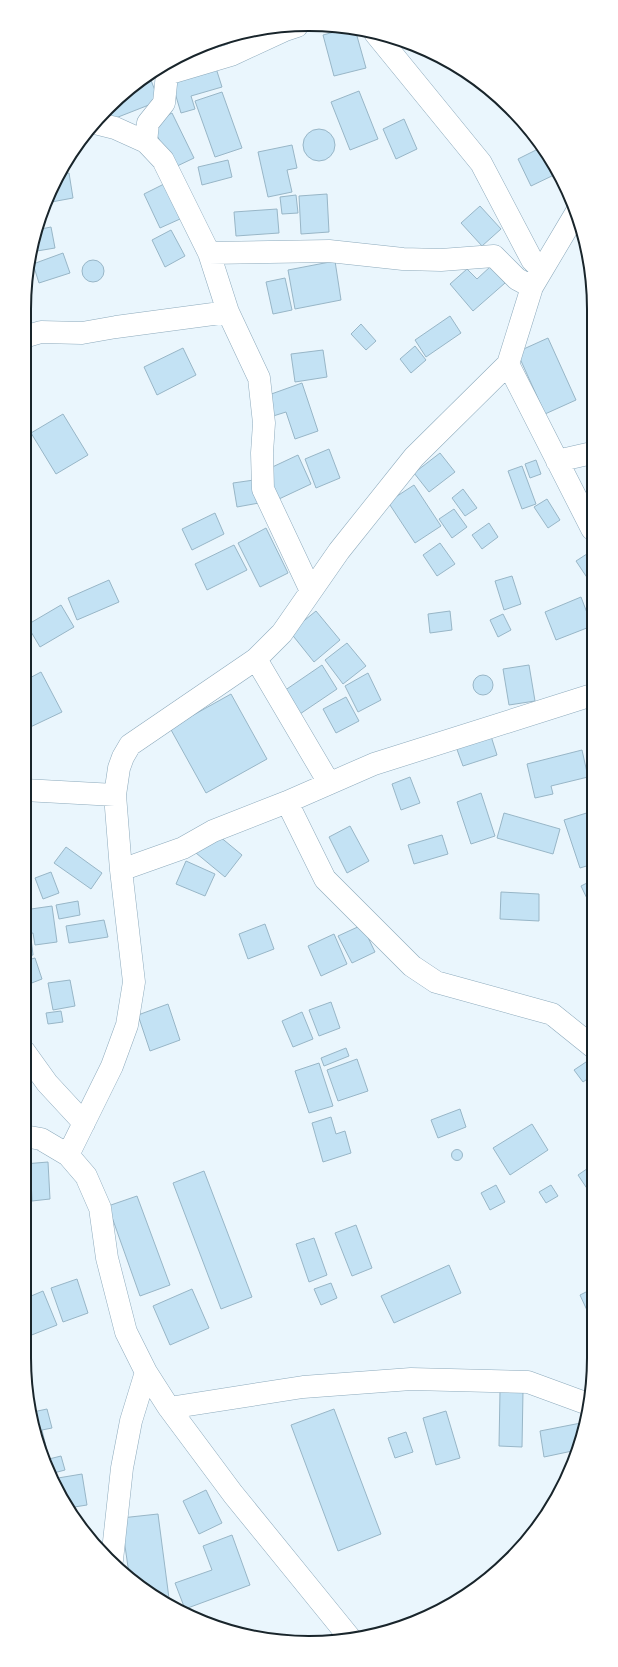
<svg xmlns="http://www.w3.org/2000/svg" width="618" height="1667" viewBox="0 0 618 1667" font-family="Commissioner,sans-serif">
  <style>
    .building { fill: #c3e2f4; stroke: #98b6c7 }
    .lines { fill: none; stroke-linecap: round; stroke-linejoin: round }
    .minor-casing { stroke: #8daabc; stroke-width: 23 }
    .minor { stroke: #fff; stroke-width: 22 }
    .rim { fill: none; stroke: #19252b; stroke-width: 2 }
  </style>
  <rect width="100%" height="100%" fill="#eaf6fd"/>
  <!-- building -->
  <path class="building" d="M349,28l6,1 11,39 -32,8 -11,-41z
    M215,65l7,22 -31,9 4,13 -14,4 -9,-30z
    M149,75l10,26 -51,20 -3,-9 16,-17z
    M359,91l19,48 -28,11 -19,-48z
    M222,92l20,56 -27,9 -20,-56z
    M172,113l22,45 -21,10 -22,-45z
    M404,119l13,30 -21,10 -13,-30z
    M303 145a16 16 0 1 1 32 0a16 16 0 1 1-32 0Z
    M292,145l5,23 -10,2 5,22 -24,5 -10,-45z
    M540,148l16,26 -25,12 -13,-27z
    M228,160l4,17 -30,8 -4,-18z
    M69,173l4,25 -27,5 7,-20 6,-9z
    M164,184l16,35 -20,9 -16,-34z
    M327,194l2,38 -28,2 -2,-38z
    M296,195l2,18 -16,1 -2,-17z
    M480,206l21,23 -19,17 -21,-23z
    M277,209l2,24 -43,3 -2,-24z
    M51,227l4,21 -24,4 5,-22z
    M171,230l14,26 -20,11 -13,-27z
    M63,253l7,20 -31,10 -6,-19z
    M82 271a11 11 0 1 1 22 0a11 11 0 1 1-22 0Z
    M335,261l6,39 -46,9 -7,-39z
    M491,266l14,17 -32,28 -23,-27 17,-15 10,10z
    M285,278l7,32 -19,4 -7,-32z
    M450,316l11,17 -35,24 -11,-17z
    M361,324l15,17 -10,9 -15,-16z
    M548,338l28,62 -31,14 -28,-62z
    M415,346l11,14 -15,13 -11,-14z
    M183,348l13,27 -39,20 -13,-28z
    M323,350l4,27 -32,5 -4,-28z
    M302,383l16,48 -23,8 -9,-27 -16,5 -7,-20z
    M63,414l25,41 -32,19 -25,-41z
    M329,449l11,29 -24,10 -11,-29z
    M440,453l15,19 -26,20 -15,-19z
    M298,455l13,29 -32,15 -13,-29z
    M536,460l5,14 -11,4 -5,-14z
    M522,466l14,38 -14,5 -14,-38z
    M254,480l5,23 -22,4 -4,-24z
    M414,485l27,41 -26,17 -27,-41z
    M463,489l14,19 -12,8 -13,-18z
    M547,499l13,21 -12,8 -14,-21z
    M454,509l13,18 -15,11 -13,-19z
    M215,513l9,21 -32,16 -10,-21z
    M489,523l9,14 -16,12 -10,-14z
    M266,528l22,45 -28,14 -22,-44z
    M440,543l15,21 -18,12 -14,-21z
    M234,545l13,25 -40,20 -12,-26z
    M590,552l2,4v19l-4,4 -12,-18z
    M512,576l9,28 -17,6 -9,-29z
    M109,580l10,22 -42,18 -9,-22z
    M581,597l11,29 -36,14 -11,-28z
    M61,605l13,22 -34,20 -13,-22z
    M316,611l24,29 -26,22 -24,-30z
    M450,611l2,19 -22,3 -2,-19z
    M503,614l8,16 -13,7 -8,-17z
    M347,643l19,23 -23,18 -18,-24z
    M322,665l15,24 -40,27 -16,-23z
    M529,665l6,36 -26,4 -6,-36z
    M41,672l21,40 -38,18v-19l2,-1 -2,-4v-25z
    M368,673l13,27 -23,12 -13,-26z
    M473 685a10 10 0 1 1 20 0a10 10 0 1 1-20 0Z
    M231,694l36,65 -61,34 -36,-65z
    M346,697l13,24 -23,12 -13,-24z
    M490,733l7,22 -34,11 -8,-22z
    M582,750l6,27 -37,9 2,8 -18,4 -8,-34z
    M410,777l10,26 -19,7 -9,-26z
    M481,793l14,43 -24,8 -14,-42z
    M593,811v53l-13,4 -16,-48z
    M504,813l56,16 -7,25 -56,-16z
    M350,826l19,35 -22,12 -18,-36z
    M213,831l29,24 -17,22 -29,-24z
    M442,835l6,19 -34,10 -6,-19z
    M66,847l36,26 -11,16 -37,-26z
    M186,861l29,13 -10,22 -29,-12z
    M51,872l8,21 -16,6 -8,-21z
    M593,880v31l-12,-25z
    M501,892l38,2v27l-39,-2z
    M78,901l2,14 -21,4 -3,-14z
    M52,906l5,36 -22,3 -2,-12 -9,1v-24z
    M104,920l4,17 -39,6 -3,-17z
    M265,924l9,25 -26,10 -9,-25z
    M362,925l13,27 -23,11 -14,-27z
    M334,934l13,30 -26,12 -13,-30z
    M31,938l2,17 -9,2v-18z
    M593,941v9l-4,-7z
    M35,958l7,21 -18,7v-25z
    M70,980l5,26 -22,4 -5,-27z
    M331,1002l9,26 -21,8 -10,-26z
    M168,1004l12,36 -30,11 -12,-36z
    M61,1011l2,11 -15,2 -2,-11z
    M302,1012l11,27 -20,8 -11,-26z
    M346,1048l3,8 -25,10 -3,-8z
    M592,1058l1,17 -10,7 -9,-12z
    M357,1059l11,32 -30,10 -11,-31z
    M319,1063l14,43 -24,7 -14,-42z
    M593,1077v14l-6,-10z
    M460,1109l6,18 -28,11 -7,-18z
    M331,1117l5,17 9,-3 6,22 -28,9 -11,-39z
    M532,1124l16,26 -38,25 -17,-27z
    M451.5 1155a5.5 5.5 0 1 1 11 0a5.5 5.5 0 1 1-11 0Z
    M48,1162l2,37 -18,2 -1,-21h-7v-16z
    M594,1164v23l-6,3 -10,-15z
    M204,1171l48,126 -31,12 -48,-126z
    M496,1185l9,17 -15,8 -9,-17z
    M551,1185l7,11 -12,7 -7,-11z
    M137,1196l33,89 -30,11 -32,-90z
    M356,1225l16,43 -20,8 -17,-43z
    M314,1238l13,37 -18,7 -13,-38z
    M449,1265l12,28 -67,30 -13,-27z
    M77,1279l11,34 -25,9 -12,-34z
    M331,1283l6,15 -16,7 -7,-16z
    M594,1288v29l-3,2 -11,-24z
    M192,1289l17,39 -39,17 -17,-39z
    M43,1291l14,34 -33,13v-39z
    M500,1391h23l-1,56 -23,-1z
    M47,1409l5,19 -10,2 7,29 12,-3 4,14 -15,4 -11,-24 -6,-38z
    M334,1409l47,125 -43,17 -47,-126z
    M446,1411l14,47 -24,7 -13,-47z
    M586,1422l-2,10 -7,18 -33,7 -4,-26z
    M406,1432l7,20 -18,6 -7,-20z
    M82,1474l5,31 -19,3 -6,-8 -10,-21z
    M206,1490l16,33 -23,11 -16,-33z
    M158,1514l12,92 -41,-32 -8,-56z
    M232,1535l18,50 -65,24 -10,-26 37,-13 -9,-24z"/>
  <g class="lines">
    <defs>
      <path id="minor" d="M375,33l106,130 51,97 9,9
        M95,123l20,5 31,14 17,18 46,93 19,59 31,66 5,45 -2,30 1,36 48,102
        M146,142l2,-19 16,-20 3,-29 64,-19 54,-25 12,-4
        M209,253l120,-2 74,8 38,1 53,-4 23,23 15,8
        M24,337l17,-5 41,1 34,-6 112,-15
        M508,364l84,165
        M557,461l35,-8
        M256,659l73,124
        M24,790l91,5
        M287,802l38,77 87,87 24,16 116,32 41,33
        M121,870l62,-22 30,-17 74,-29 87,-38 218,-69
        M24,1051l23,32 37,40
        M24,1136l17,3 27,16 18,21 14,32 7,50 19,74 20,40 23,36 64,86 117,144
        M68,1155l44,-89 15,-41 7,-43 -13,-112 -6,-75 4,-27 4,-11 7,-12 126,-86 26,-26 57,-82 75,-94 94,-93 24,-77 44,-74
        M169,1408l134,-21 108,-8 117,3 60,22
        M112,1560l10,-92 9,-47 15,-49"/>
    </defs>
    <!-- minor casing -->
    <use href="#minor" class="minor-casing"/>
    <!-- minor -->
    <use href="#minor" class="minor"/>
  </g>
  <!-- crop -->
  <path d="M0 0H618V1667H0ZM309 31H309A278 278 0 0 1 587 309V1358A278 278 0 0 1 309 1636H309A278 278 0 0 1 31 1358V309A278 278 0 0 1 309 31Z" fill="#fff" fill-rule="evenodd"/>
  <path class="rim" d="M309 31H309A278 278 0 0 1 587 309V1358A278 278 0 0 1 309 1636H309A278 278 0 0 1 31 1358V309A278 278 0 0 1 309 31Z"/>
</svg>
